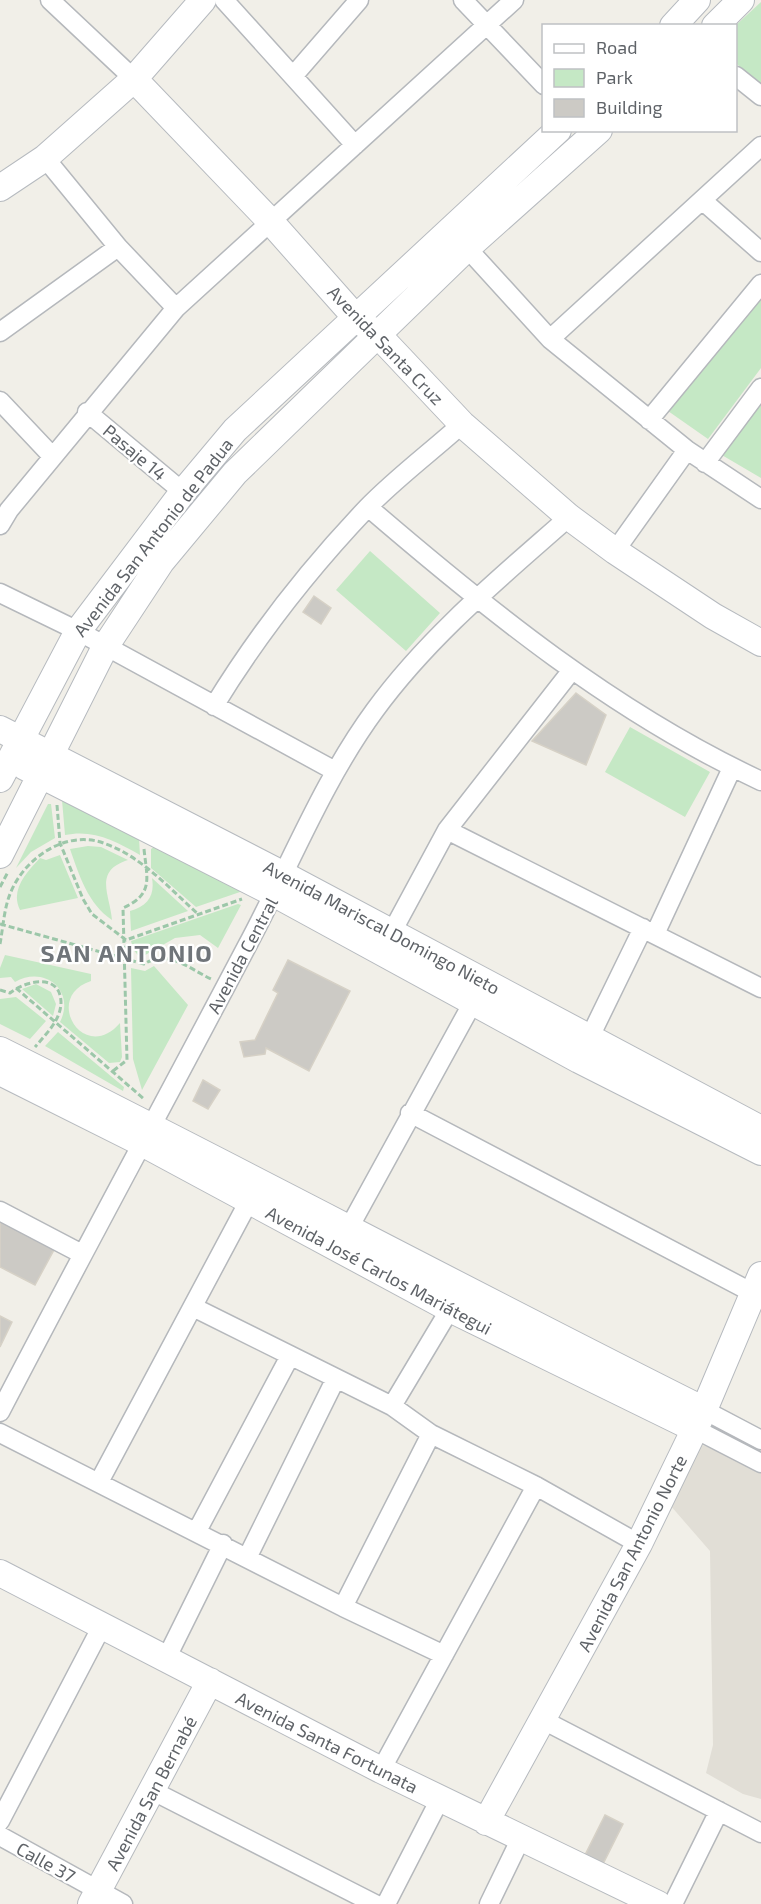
<svg xmlns="http://www.w3.org/2000/svg" width="761" height="1904" viewBox="0 0 761 1904" font-family="'Exo 2',sans-serif">
  <style>
    .education { fill: #e1ded6 }
    .green { fill: #c5e8c5 }
    .building { fill: #cccac5; stroke: #d6d1c6; stroke-width: 1.5 }
    .lines { fill: none; stroke-linecap: round; stroke-linejoin: round }
    .street-casing { stroke: #b5b8bc; stroke-width: 21 }
    .secondary-casing { stroke: #b6babf; stroke-width: 28 }
    .path { stroke: #9cc7a9; stroke-width: 3; stroke-dasharray: 6 3; stroke-linecap: butt }
    .street { stroke: #fff; stroke-width: 18 }
    .secondary { stroke: #fff; stroke-width: 26 }
    .labels { text-anchor: middle; dominant-baseline: central; stroke-width: 4.5; stroke-linejoin: round; paint-order: stroke }
    .street-label { font-size: 18px; fill: #5f6368; stroke: #fff }
    .district-label { font-size: 24px; font-weight: bold; letter-spacing: 1.5px; fill: #70757a; stroke: #fff }
  </style>
  <rect width="100%" height="100%" fill="#f1efe8"/>
  <!-- education -->
  <path class="education" d="M722,1444l39,20v335l-18,-5 -37,-21 7,-28 -3,-194 -40,-46 32,-60 9,3z"/>
  <!-- green -->
  <path class="green" d="M761,2v85l-25,-24 -1,-37z
    M761,291v77l-53,71 -40,-28z
    M761,389v89l-46,-27z
    M370,551l70,62 -34,38 -70,-61z
    M630,727l80,45 -25,45 -80,-45z
    M62,800l77,38 1,17c-24,-14 -47,-26 -75,-20z
    M48,804h3l4,34 -24,14 -15,16z
    M88,846l13,1 27,13c-35,11 -18,35 -16,60 -24,-16 -33,-45 -42,-71z
    M154,847l85,42 1,3 -44,15 -45,-39v-19z
    M60,855l18,43 -58,12c-10,-20 6,-37 20,-52l6,2z
    M152,878l36,33 -57,20 -1,-20c18,-5 25,-16 22,-33z
    M238,904l3,1 -23,43 -18,-13 -25,3 -35,20 -7,-9 -2,-8z
    M5,955l86,19v7c-49,16 -7,84 29,42l2,34 -2,5 -11,1 -49,-41c16,-32 -16,-57 -45,-40l-4,-5 -11,1v-10z
    M154,966l34,39 -46,85 -9,-31 -2,-91 14,3z
    M36,984l15,8 5,12 -3,12 -31,-27z
    M16,997l30,24 -16,18 -30,-15v-25z
    M58,1032l66,55 -1,4 -78,-45z"/>
  <!-- building -->
  <path class="building" d="M314,596l17,12 -10,16 -18,-12z
    M576,693l30,22 -20,50 -54,-24z
    M288,960l62,31 -41,80 -43,-23 -1,6 -21,3 -4,-15 15,-2 23,-47 -5,-3z
    M203,1080l17,10 -12,19 -15,-8z
    M0,1218l55,30 -20,37 -35,-18z
    M0,1316l12,6 -12,25z
    M605,1815l18,9 -21,42 -18,-9z"/>
  <g class="lines">
    <defs>
      <path id="street" d="M50,0l84,79
        M224,0l131,145
        M463,0l81,85
        M294,75l65,-75
        M736,76l25,20
        M45,158l73,89 58,61
        M702,200l59,52
        M467,248l83,91 137,111 74,49
        M0,332l118,-85
        M550,339l211,-193
        M0,401l52,55
        M87,412l96,80
        M649,420l112,-136
        M705,463l56,-75
        M368,507c121,104 247,206 393,274
        M0,525l9,-15 167,-202 338,-308
        M615,551l72,-101
        M0,593l78,38 257,140
        M214,706c44,-72 95,-137 153,-198 29,-30 64,-56 95,-84
        M447,830l314,158
        M655,934l77,-166
        M386,943l61,-113 125,-160
        M585,1047l58,-119
        M410,1113l343,180
        M0,1211l82,43
        M344,1237l134,-244
        M193,1307l199,99 39,28 105,52 103,58
        M392,1406l58,-97 9,-6
        M704,1410l57,30
        M0,1412c81,-156 165,-310 247,-466 42,-78 75,-164 128,-236 54,-74 126,-133 194,-193
        M695,1429l66,34
        M0,1433l343,174 101,48
        M99,1482l150,-281
        M197,1531l93,-175
        M248,1556l88,-178
        M343,1607l88,-173
        M166,1659l57,-115
        M543,1720l218,113
        M381,1770l155,-284
        M153,1791l222,113
        M0,1821l102,-195
        M0,1836l123,68
        M386,1904l54,-105
        M489,1904l32,-66
        M673,1904l46,-93"/>
      <path id="secondary" d="M673,26l24,-26
        M715,26l26,-26
        M134,79l137,143 86,97 21,16 84,89 107,93 46,34 98,65 48,27
        M0,188l45,-30 89,-79 69,-79
        M0,729l284,146 477,254
        M25,767l250,127 304,166 182,92
        M0,779l78,-148 105,-139 52,-62 323,-300
        M0,855l105,-208 56,-85 74,-89 232,-225 132,-118
        M0,1050c236,118 468,242 704,360
        M0,1072l142,71 308,166 245,120
        M0,1573l381,197 277,134
        M486,1822l153,-278 65,-134 57,-135
        M91,1904l119,-223"/>
    </defs>
    <!-- street casing -->
    <use href="#street" class="street-casing"/>
    <!-- secondary casing -->
    <use href="#secondary" class="secondary-casing"/>
    <!-- path -->
    <path class="path" d="M57,805l3,38 23,56 9,15 34,26 116,-41
      M0,887l8,-15
      M0,924l144,40c24,-15 44,4 67,15
      M0,944c3,-16 4,-35 10,-50 14,-36 57,-66 96,-50 36,13 64,45 92,70
      M16,988l128,111
      M0,990l10,3c15,-12 50,-21 51,9 0,18 -15,32 -26,45
      M113,1071l14,-11 -4,-152c31,-14 24,-29 21,-59"/>
    <!-- street -->
    <use href="#street" class="street"/>
    <!-- secondary -->
    <use href="#secondary" class="secondary"/>
  </g>
  <g class="labels">
    <!-- street labels -->
    <g class="street-label">
      <text transform="translate(386 345) rotate(46)">Avenida Santa Cruz</text>
      <text transform="translate(135 452) rotate(40)">Pasaje 14</text>
      <text transform="translate(153 537) rotate(-52)">Avenida San Antonio de Padua</text>
      <text transform="translate(382 927) rotate(28)">Avenida Mariscal Domingo Nieto</text>
      <text transform="translate(242 955) rotate(-62)">Avenida Central</text>
      <text transform="translate(379 1270) rotate(28)">Avenida José Carlos Mariátegui</text>
      <text transform="translate(632 1553) rotate(-63)">Avenida San Antonio Norte</text>
      <text transform="translate(327 1742) rotate(27)">Avenida Santa Fortunata</text>
      <text transform="translate(151 1793) rotate(-62)">Avenida San Bernabé</text>
      <text transform="translate(46 1862) rotate(29)">Calle 37</text>
    </g>
    <!-- district labels -->
    <g class="district-label">
      <text x="127" y="952">SAN ANTONIO</text>
    </g>
  </g>
  <!-- legend -->
  <rect x="542" y="24" width="195" height="108" fill="#ffffff" stroke="#bfc1c3" stroke-width="1.5"/>
  <rect x="554" y="44" width="30" height="9" fill="#ffffff" stroke="#bfc1c3" stroke-width="1.5"/>
  <text x="596" y="54" font-size="18" fill="#5f6368">Road</text>
  <rect x="554" y="69" width="30" height="18" fill="#c5e8c5" stroke="#bfc1c3" stroke-width="1.5"/>
  <text x="596" y="84" font-size="18" fill="#5f6368">Park</text>
  <rect x="554" y="99" width="30" height="18" fill="#cccac5" stroke="#bfc1c3" stroke-width="1.5"/>
  <text x="596" y="114" font-size="18" fill="#5f6368">Building</text>
</svg>
